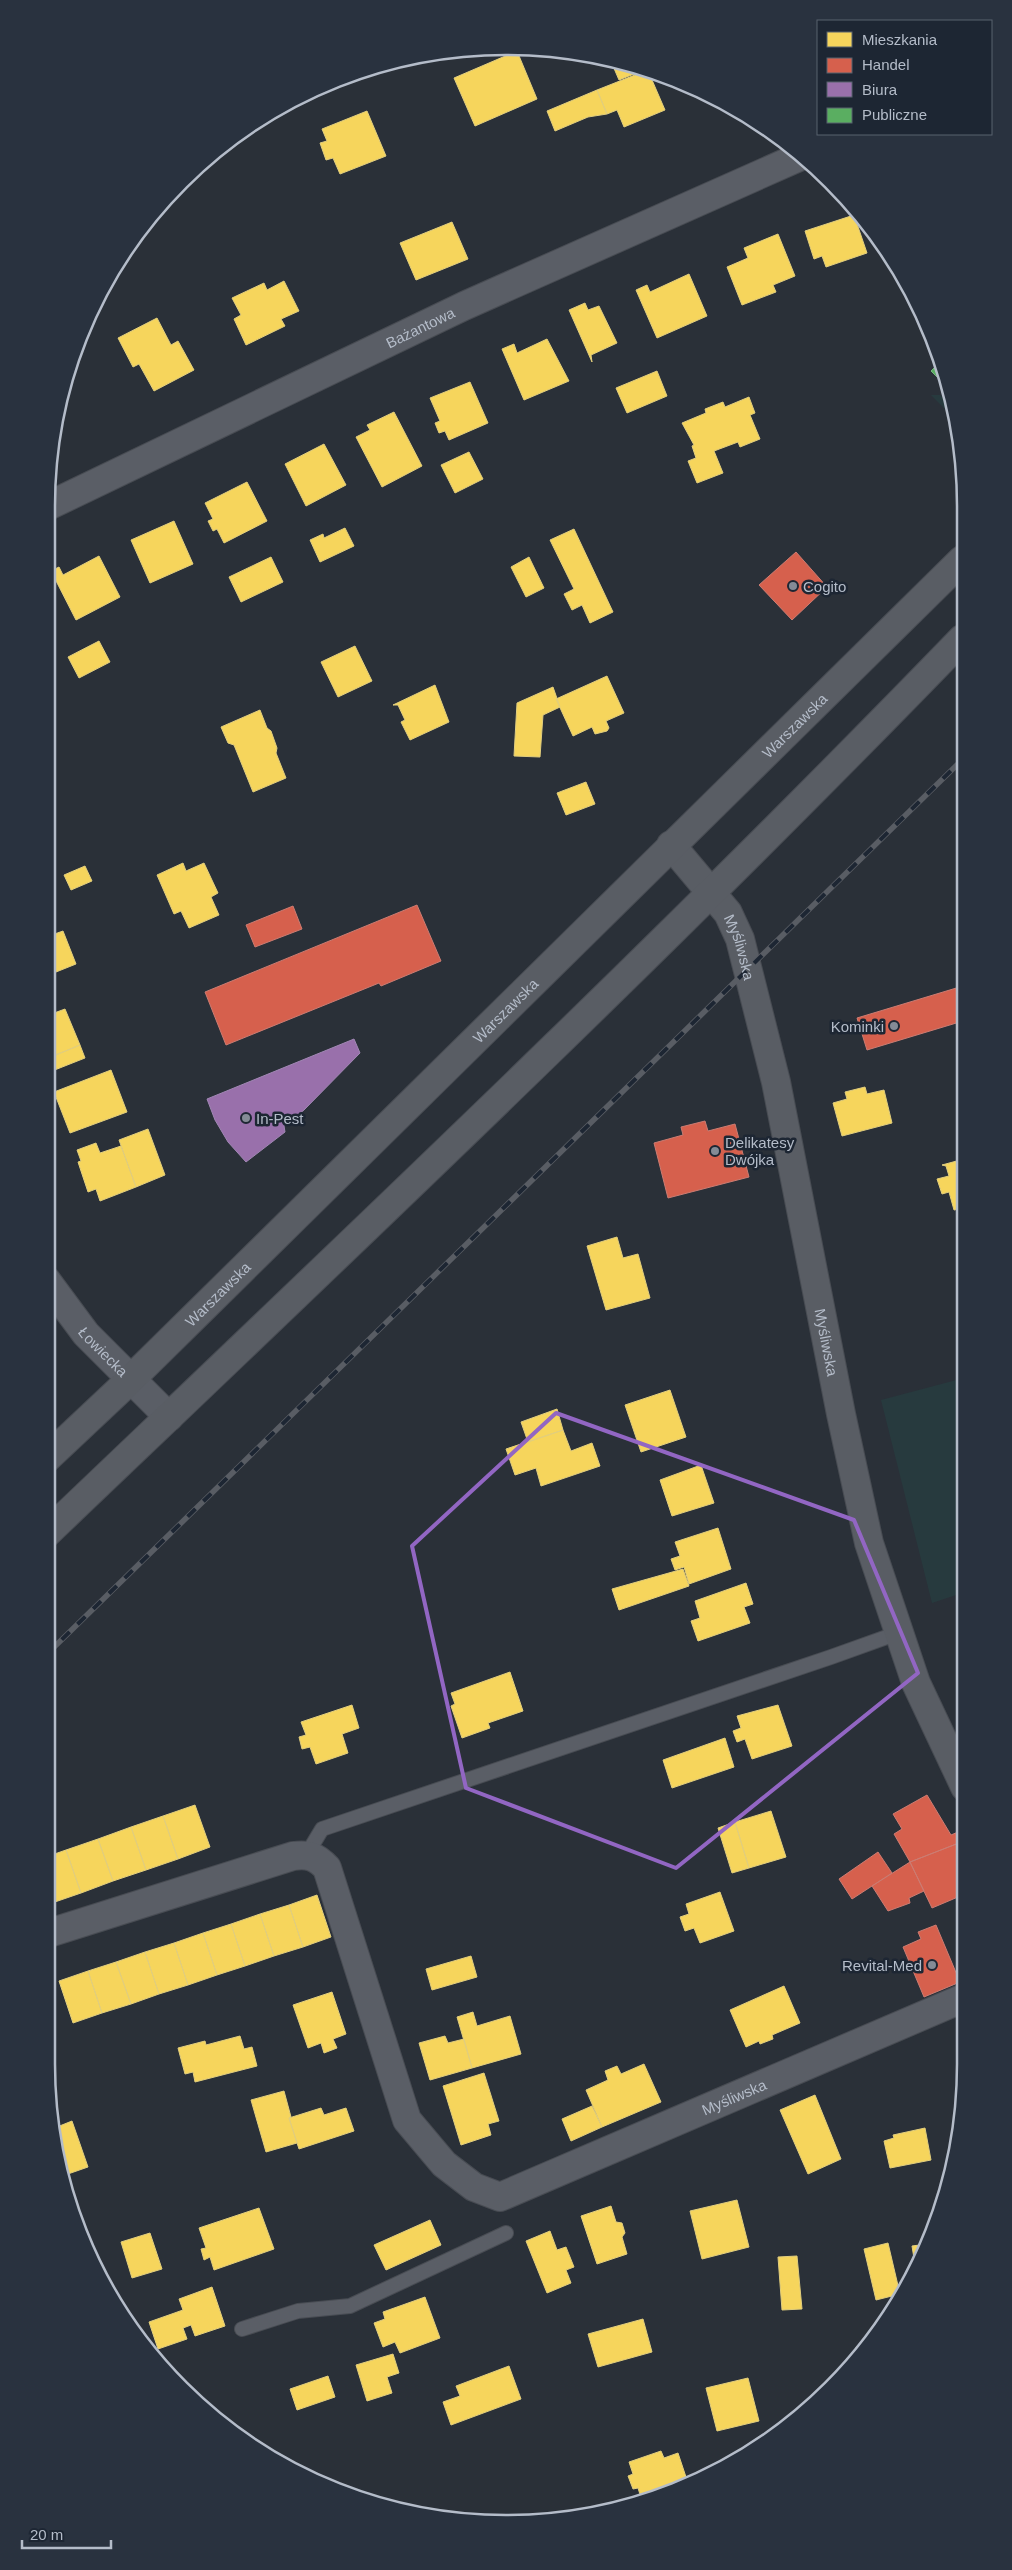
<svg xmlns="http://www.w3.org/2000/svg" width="1012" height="2570" viewBox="0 0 1012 2570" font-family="Arial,sans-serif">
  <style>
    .green { fill: #273a3e }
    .homes { fill: #f6d55c; stroke: #e2ce7d }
    .shops { fill: #d6604d; stroke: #cc7c72 }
    .offices { fill: #9970ab; stroke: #a187b4 }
    .public { fill: #5aae61; stroke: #75b280 }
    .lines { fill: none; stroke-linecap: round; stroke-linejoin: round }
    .lane-casing { stroke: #484c53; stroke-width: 16 }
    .street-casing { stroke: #484c53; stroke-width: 30 }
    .secondary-casing { stroke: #484c53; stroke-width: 30 }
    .lane { stroke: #5a5e66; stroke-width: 14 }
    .street { stroke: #5a5e66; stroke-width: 28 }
    .secondary { stroke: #595d64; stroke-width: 28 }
    .rail-casing { stroke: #595d64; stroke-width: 5.5 }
    .rail { stroke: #1d2633; stroke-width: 4; stroke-dasharray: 11; stroke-linecap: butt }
    .marked { fill: none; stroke: #9266c3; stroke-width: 4; stroke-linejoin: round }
    .poi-dot { fill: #848b96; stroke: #1d2633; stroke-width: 2 }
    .labels { text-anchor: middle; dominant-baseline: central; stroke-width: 5; stroke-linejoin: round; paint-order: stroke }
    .street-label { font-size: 15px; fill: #b4bcc9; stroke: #1d2633 }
    .poi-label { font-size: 15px; fill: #b4bcc9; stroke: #1d2633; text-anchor: start }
    .rim { fill: none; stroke: #b4bcc9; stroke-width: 2.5 }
  </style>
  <rect width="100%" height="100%" fill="#2a3038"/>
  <!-- green -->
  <path class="green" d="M931,395h9l11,10 4,14z
    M964,1378l1,214 -33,11 -51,-203z"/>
  <!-- homes -->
  <path class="homes" d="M517,51l20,48 -62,27 -21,-48z
    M610,59l15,3 19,8 -25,10z
    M645,71l4,2 16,37 -41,17 -7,-17 -10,4 -10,-24z
    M597,90l10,24 -19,3 -33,14 -8,-20z
    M367,111l19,45 -46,18 -7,-16 -7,2 -6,-17 7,-2 -5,-12z
    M854,215l13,38 -41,14 -4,-11 -8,3 -9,-28z
    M452,222l16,37 -52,21 -16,-37z
    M778,234l17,42 -22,9 3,7 -34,13 -15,-38 21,-9 -4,-10z
    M689,274l18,42 -50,22 -21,-48 11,-5 3,7z
    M284,281l15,30 -18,8 4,7 -39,19 -12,-26 7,-4 -9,-17 32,-15 3,7z
    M585,303l3,7 11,-4 18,37 -26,12 1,7 -23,-52z
    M157,318l14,27 7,-4 16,29 -40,21 -15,-27 -6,3 -15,-29z
    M547,339l22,42 -45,19 -22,-51 12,-5 3,9z
    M657,371l10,25 -40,17 -11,-25z
    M470,382l18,41 -39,17 -4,-9 -6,2 -4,-10 5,-2 -10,-23z
    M749,397l6,16 -5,2 10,24 -20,8 -2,-5 -24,9 9,22 -26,10 -9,-22 8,-3 -4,-12 2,-1 -12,-22 24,-10 -1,-4 18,-7 2,5z
    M394,412l28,54 -40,21 -26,-50 14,-7 -3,-5z
    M324,444l22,41 -40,21 -21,-42z
    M469,452l14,27 -28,14 -14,-28z
    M247,482l20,39 -43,22 -7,-14 -4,2 -5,-10 5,-2 -8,-16z
    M174,521l19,43 -43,19 -19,-43z
    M345,528l9,18 -34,16 -10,-22 13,-6 1,4z
    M574,529l39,83 -23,11 -8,-18 -10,5 -8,-16 10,-5 -24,-49z
    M99,556l21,41 -44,23 -25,-49 8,-4 4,8z
    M271,557l12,25 -42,20 -12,-25z
    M529,557l15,31 -18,9 -15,-30z
    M99,641l11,21 -31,16 -11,-21z
    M355,646l17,35 -34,16 -17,-35z
    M607,676l17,37 -18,8 3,7 -2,3 -12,3 -3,-7 -19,9 -17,-37z
    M435,685l14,37 -39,18 -9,-18 4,-2 -7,-15h-5z
    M553,687l7,20 -17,8 -3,42 -26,-1 3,-53z
    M260,710l7,18 4,3 6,17 -1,5 10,25 -33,14 -19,-47 -6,-2 -7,-16z
    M586,782l9,22 -29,11 -9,-22z
    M183,863l3,8 18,-8 14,30 -7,4 8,18 -30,13 -8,-17 -7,3 -17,-39z
    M85,866l7,15 -21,9 -7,-15z
    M46,930l3,6 14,-5 13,33 -30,12z
    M65,1009l15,36 -34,14v-43z
    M80,1045l5,13 -38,15 -1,-14z
    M111,1070l16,42 -57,21 -16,-41z
    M865,1087l2,7 17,-4 8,33 -50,13 -9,-33 14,-4 -2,-7z
    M148,1129l17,46 -29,12 -17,-47z
    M96,1143l4,10 21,-7 15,41 -36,14 -4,-12 -8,3 -10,-30 3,-1 -4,-11z
    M964,1159v49l-10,2 -5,-18 -7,2 -5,-15 12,-3 -3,-10 -4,-1z
    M617,1237l6,21 15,-4 12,44 -44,12 -19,-64z
    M670,1390l16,47 -45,15 -16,-47z
    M557,1409l6,21 -35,12 -7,-20z
    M563,1430l8,21 21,-8 8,23 -59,20 -5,-18 -21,7 -9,-26z
    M701,1465l13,38 -42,13 -12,-36z
    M718,1528l13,41 -42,15 -5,-17 -9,3 -4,-11 9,-3 -5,-14z
    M683,1569l6,17 -70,24 -7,-21z
    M746,1583l7,21 -9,3 6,16 -52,18 -7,-20 9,-3 -5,-17z
    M510,1672l13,39 -35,12 2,5 -28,10 -11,-32 4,-2 -4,-11z
    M352,1705l7,23 -17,6 6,19 -32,11 -6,-17 -8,2 -3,-12 7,-2 -5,-13z
    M778,1705l14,41 -40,13 -7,-20 -8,3 -4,-11 8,-3 -4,-12z
    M725,1738l9,29 -62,21 -9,-28z
    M195,1805l15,42 -32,12 -15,-43z
    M771,1811l15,46 -37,11 -14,-46z
    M163,1816l15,43 -32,11 -15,-43z
    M735,1822l14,46 -17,5 -14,-45z
    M131,1827l15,43 -33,11 -15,-42z
    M98,1839l15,42 -32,12 -15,-43z
    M66,1850l15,43 -32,11 -3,-7v-40z
    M720,1892l14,39 -34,12 -6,-15 -9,3 -5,-14 9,-3 -3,-10z
    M317,1895l14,42 -28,10 -14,-42z
    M289,1905l14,42 -29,9 -14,-42z
    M260,1914l14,42 -29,10 -14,-42z
    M231,1924l14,42 -28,9 -14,-42z
    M203,1933l14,42 -29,10 -14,-42z
    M174,1943l14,42 -29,9 -14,-42z
    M145,1952l14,42 -28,10 -15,-42z
    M471,1956l6,21 -45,13 -6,-21z
    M116,1962l15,42 -29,9 -14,-42z
    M88,1971l14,42 -29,10 -14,-42z
    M784,1986l16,37 -28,12 1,4 -13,5 -1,-3 -13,6 -16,-37z
    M332,1992l14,42 -13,5 4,9 -13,5 -3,-10 -13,5 -15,-43z
    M473,2012l4,14 33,-10 11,38 -49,14 -15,-51z
    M240,2036l4,13 8,-2 5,19 -62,16 -2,-10 -8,2 -7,-26 27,-7 1,4z
    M445,2036l3,7 16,-4 8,29 -42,12 -11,-37z
    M644,2064l17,38 -59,25 -16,-37 22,-10 -3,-9 12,-5 4,8z
    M484,2073l15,48 -11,3 3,11 -30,10 -18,-59z
    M284,2091l7,26 -2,1 8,25 -31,9 -15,-52z
    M815,2095l26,64 -33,15 -28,-64z
    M592,2106l10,21 -31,14 -9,-22z
    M321,2108l3,7 22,-7 8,23 -55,18 -10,-31z
    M72,2121l16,46 -23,8 -8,-48z
    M925,2128l6,32 -41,8 -6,-27 10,-3 -1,-3z
    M737,2200l12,47 -47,12 -12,-48z
    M611,2206l5,16 6,1 3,10 -3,4 5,17 -30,10 -16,-48z
    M259,2208l15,41 -60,21 -4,-13 -6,3 -3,-11 5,-1 -7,-20z
    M430,2220l11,25 -55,25 -12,-25z
    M550,2231l7,19 9,-3 8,20 -8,3 5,13 -24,10 -21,-52z
    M150,2233l12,36 -30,9 -11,-36z
    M888,2243l12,51 -24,6 -12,-51z
    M927,2244l-9,24 -2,3 -4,-25z
    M797,2256l5,53 -20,1 -4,-53z
    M212,2287l13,39 -30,10 -4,-11 -8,3 4,11 -29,10 -9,-27 34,-12 -4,-11z
    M425,2297l15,41 -40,15 -5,-11 -12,5 -9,-24 11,-4 -2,-7z
    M643,2319l9,33 -54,15 -10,-33z
    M872,2342l-1,2 -13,12 -2,-9z
    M393,2354l6,19 -12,4 5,16 -25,8 -11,-36z
    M509,2366l12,33 -70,26 -8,-23 17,-6 -4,-10z
    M328,2376l7,21 -38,13 -7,-21z
    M748,2378l11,43 -42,10 -11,-43z
    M661,2451l3,7 14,-5 9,27 -14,5 2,6 -33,10 -4,-13 -5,1 -5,-13 5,-2 -4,-12z"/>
  <!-- shops -->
  <path class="shops" d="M796,552l31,35 -35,33 -33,-35z
    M417,905l24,56 -60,25 -2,-3 -153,62 -21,-53z
    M293,906l9,23 -47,18 -9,-22z
    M963,986v35l-96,29 -10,-32z
    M705,1121l3,10 27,-7 14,53 -81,21 -14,-55 29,-8 -2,-8z
    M927,1795l24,40 7,-3 6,9 -54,21 -16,-28 8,-5 -9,-15z
    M964,1841l1,53 -33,14 -22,-46z
    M878,1852l14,21 -40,26 -13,-20z
    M910,1862l14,29 -15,7 1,5 -22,8 -16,-25z
    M936,1925l24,57 -36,15 -21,-50 18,-8 -3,-7z"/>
  <!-- offices -->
  <path class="offices" d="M354,1039l6,14 -56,57 -20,16 1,6 -39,30 -18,-20 -13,-22 -8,-21z"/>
  <!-- public -->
  <path class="public" d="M939,363l7,23 -15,-15z"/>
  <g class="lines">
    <defs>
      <path id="lane" d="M307,1854l15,-25 509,-172 67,-24
        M242,2329l56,-18 52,-5 156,-73"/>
      <g id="street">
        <path id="s1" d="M46,507l418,-201 335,-149"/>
        <path id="s2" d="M46,1280l40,54 83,83"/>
        <path id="s3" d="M46,1934l247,-78c15,-2 23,0 34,12l80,252 37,44 30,23 26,10 466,-200"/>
      </g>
      <g id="secondary">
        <path id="s4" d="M671,845l57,68 12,26 36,143 65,332 28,129 47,140 49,104"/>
        <path id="s5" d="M46,1459l84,-79 832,-820"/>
        <path d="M46,1534c309,-295 619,-588 916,-895"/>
      </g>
    </defs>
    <!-- lane casing -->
    <use href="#lane" class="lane-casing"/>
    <!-- street casing -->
    <use href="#street" class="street-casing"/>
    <!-- secondary casing -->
    <use href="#secondary" class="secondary-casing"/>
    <!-- lane -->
    <use href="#lane" class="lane"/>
    <!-- street -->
    <use href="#street" class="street"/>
    <!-- secondary -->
    <use href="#secondary" class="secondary"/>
    <defs>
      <path id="rail" d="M46,1655l917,-896"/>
    </defs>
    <!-- rail casing -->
    <use href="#rail" class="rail-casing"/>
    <!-- rail -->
    <use href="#rail" class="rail"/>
  </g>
  <!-- marked area -->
  <path class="marked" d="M556,1413l298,107 64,153 -242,195 -210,-80 -54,-242z"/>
  <!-- markers -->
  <g class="poi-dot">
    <circle cx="793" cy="586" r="5"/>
    <circle cx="894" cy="1026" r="5"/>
    <circle cx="246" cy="1118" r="5"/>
    <circle cx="715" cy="1151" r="5"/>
    <circle cx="932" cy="1965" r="5"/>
  </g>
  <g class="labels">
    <!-- street labels -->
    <g class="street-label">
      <text stroke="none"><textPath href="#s1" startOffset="415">Bażantowa</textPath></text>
      <text stroke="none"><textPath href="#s5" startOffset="1048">Warszawska</textPath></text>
      <text stroke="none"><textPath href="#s4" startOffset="125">Myśliwska</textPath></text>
      <text stroke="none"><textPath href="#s5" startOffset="642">Warszawska</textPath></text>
      <text stroke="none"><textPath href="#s5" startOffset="238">Warszawska</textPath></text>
      <text stroke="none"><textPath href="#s4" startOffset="530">Myśliwska</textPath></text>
      <text stroke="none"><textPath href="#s2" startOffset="92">Łowiecka</textPath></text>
      <text stroke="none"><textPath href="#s3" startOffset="939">Myśliwska</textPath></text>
    </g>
    <!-- poi labels -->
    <g class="poi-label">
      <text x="803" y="586">Cogito</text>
      <text x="884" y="1026" text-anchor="end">Kominki</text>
      <text x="256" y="1118">In-Pest</text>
      <text x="725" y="1142">Delikatesy<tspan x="725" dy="17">Dwójka</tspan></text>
      <text x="922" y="1965" text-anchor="end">Revital-Med</text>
    </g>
  </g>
  <!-- crop -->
  <path d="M0 0H1012V2570H0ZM506 55H506A451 451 0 0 1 957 506V2064A451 451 0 0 1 506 2515H506A451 451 0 0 1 55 2064V506A451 451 0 0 1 506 55Z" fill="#29323f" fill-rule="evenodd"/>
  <path class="rim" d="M506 55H506A451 451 0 0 1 957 506V2064A451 451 0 0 1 506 2515H506A451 451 0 0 1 55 2064V506A451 451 0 0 1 506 55Z"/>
  <!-- legend -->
  <rect x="817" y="20" width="175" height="115" fill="#1d2633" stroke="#59626f"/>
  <rect x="827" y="32" width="25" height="15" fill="#f6d55c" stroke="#59626f"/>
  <text x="862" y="45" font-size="15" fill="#b4bcc9">Mieszkania</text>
  <rect x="827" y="58" width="25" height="15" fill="#d6604d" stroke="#59626f"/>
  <text x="862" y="70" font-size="15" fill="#b4bcc9">Handel</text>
  <rect x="827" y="82" width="25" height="15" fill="#9970ab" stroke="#59626f"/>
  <text x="862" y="95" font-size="15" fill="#b4bcc9">Biura</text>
  <rect x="827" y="108" width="25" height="15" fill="#5aae61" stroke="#59626f"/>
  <text x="862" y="120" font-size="15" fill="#b4bcc9">Publiczne</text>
  <!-- scale -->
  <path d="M22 2540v8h89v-8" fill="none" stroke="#b4bcc9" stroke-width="2.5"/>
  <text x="30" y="2540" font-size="15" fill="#b4bcc9" stroke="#1d2633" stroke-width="4" paint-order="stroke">20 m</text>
</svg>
